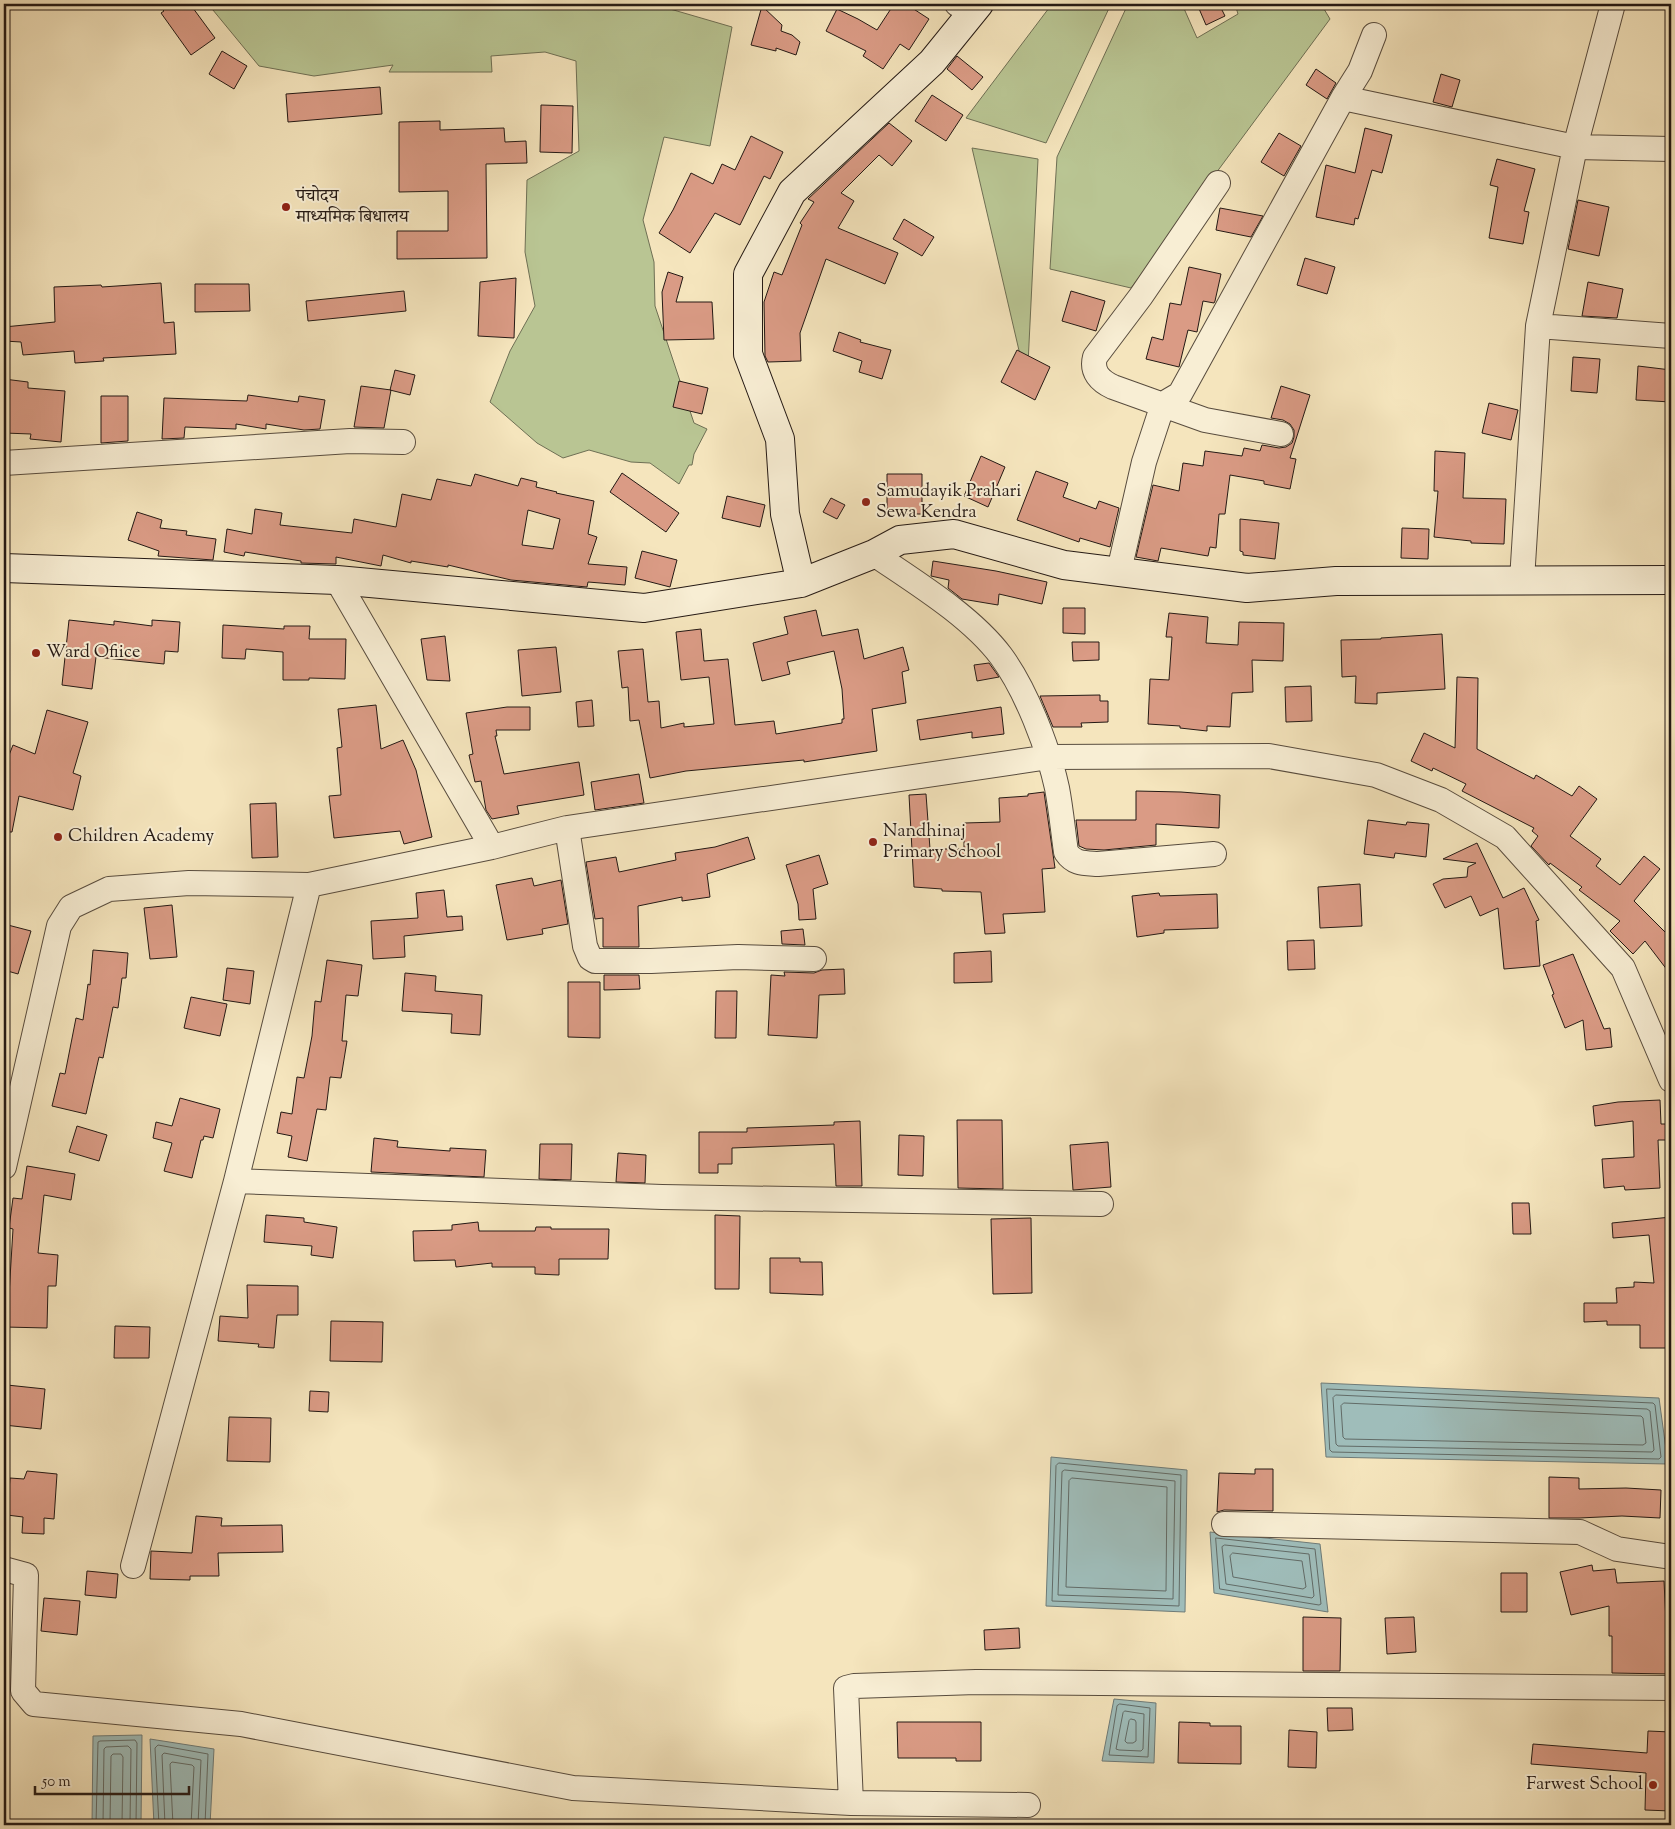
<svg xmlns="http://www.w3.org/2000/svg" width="1675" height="1829" viewBox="0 0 1675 1829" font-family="'Sorts Mill Goudy','Noto Serif Devanagari',serif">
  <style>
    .green { fill: #b9c593; stroke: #6e6f54 }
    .water { fill: #9fbdba; stroke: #6e7b78 }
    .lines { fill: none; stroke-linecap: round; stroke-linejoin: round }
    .shore { stroke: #626b67; stroke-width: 1 }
    .building { fill: #da9b85; stroke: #241914; fill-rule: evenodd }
    .street-casing { stroke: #584c3e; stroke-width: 26 }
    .secondary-casing { stroke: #241914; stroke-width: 30 }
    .street { stroke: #f8eed4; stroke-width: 24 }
    .secondary { stroke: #f8eed4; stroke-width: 28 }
    .poi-dot { fill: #8f2418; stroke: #f8eed4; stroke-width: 2 }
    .labels { text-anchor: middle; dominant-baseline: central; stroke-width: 4; stroke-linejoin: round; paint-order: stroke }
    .poi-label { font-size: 18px; fill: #241914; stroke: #f8eed4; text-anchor: start }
  </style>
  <rect width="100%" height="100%" fill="#f5e5bd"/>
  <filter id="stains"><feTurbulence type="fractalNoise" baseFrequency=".004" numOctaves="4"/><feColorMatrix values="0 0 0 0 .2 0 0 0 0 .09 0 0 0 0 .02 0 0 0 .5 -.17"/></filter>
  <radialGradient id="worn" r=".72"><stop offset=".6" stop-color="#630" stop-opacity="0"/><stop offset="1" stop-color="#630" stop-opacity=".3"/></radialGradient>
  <!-- green -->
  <path class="green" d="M208,4h445l79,23 -22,119 -46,-9 -21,83 11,42 1,44 39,117 13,6 -13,25 -2,11h-3l-10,19 -29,-21 -19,-1 -42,-12 -26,8 -26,-15 -47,-41 20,-51 25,-45 -10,-54 2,-72 52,-29 -3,-90 -31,-9 -54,4 1,16h-103l4,-7 -79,11 -55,-10z
    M1052,4h59l-65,139 -80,-25z
    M1128,4h54l15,34 41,-24 -3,-10h86l9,15 -199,269 -81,-19 7,-112z
    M972,148l66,11 -11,226z"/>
  <!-- water -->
  <path class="water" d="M1321,1383l338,15 9,66 -342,-7z
    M1051,1457l136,13 -2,142 -139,-6z
    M1210,1532l110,12 8,68 -114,-19z
    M1114,1699l42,4 -2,60 -52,-2z
    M142,1735l-1,90h-49l1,-89z
    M150,1739l64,10 -4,76h-56z"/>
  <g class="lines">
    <!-- shore -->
    <path class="shore" d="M1327,1389l326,14 2,2 6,52 -2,2 -327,-7 -2,-2z
      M1336,1395l311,14 3,2 4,39 -2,2 -314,-6 -2,-2 -3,-46z
      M1344,1403l297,13 2,2 3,25 -3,2 -298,-6 -2,-2 -2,-31z
      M1059,1463l122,12 -2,131 -127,-5 4,-135z
      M1065,1470l110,11 -2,118 -115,-4 4,-123z
      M1072,1478l95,9 -1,104 -100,-4 3,-106z
      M1216,1538l99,11 6,55 -2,1 -99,-16z
      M1225,1545l84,9 5,42 -2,2 -86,-14 -4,-37z
      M1233,1553l69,8 4,26 -3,2 -70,-12 -3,-21z
      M1120,1704l30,4 -2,49 -39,-2 8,-49z
      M1125,1711l19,3 -1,35 -2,2 -22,-1 -3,-1 7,-36z
      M1131,1719l4,1 1,2v19l-3,2h-6l-2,-2 4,-20z
      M96,1825l2,-83 2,-1 35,-1 2,3 -1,82
      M103,1825l1,-76 2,-2 22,-1 3,3 -1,76
      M110,1825l1,-69 2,-2h8l2,3 -1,68
      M159,1825l-4,-77 3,-3 50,9 -3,71
      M165,1825l-3,-70 2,-2 37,7 -3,65
      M173,1825l-3,-61 2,-2 20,3 2,2 -3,58"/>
  </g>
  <!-- building -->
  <path class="building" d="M157,4h33l25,34 -24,17 -30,-42 3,-2z
    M894,4h12l23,15 -20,31 -9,-6 -17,25 -20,-13 3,-5 -40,-20 11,-22 21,10 19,11z
    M1197,4h22l6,12 -19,9z
    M762,6l20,19 -1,6 11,4 8,7 -4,13 -20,-7v3l-25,-6z
    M222,51l25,15 -13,23 -25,-15z
    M957,56l26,21 -11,13 -25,-21z
    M1316,69l20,14 -9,16 -21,-14z
    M1441,74l19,6 -8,27 -19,-5z
    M380,87l2,27 -94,8 -2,-28z
    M932,95l31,20 -17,26 -31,-20z
    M541,105l32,1 -1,47 -32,-1z
    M440,121v9l64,-2 1,14 21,-1 1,22 -41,1 1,94 -90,1v-28h51v-40l-49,1v-70z
    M889,123l23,18 -20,25 -13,-11 -38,38 13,8 -16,27 60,25 -13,31 -59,-25 -26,74 1,28 -33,1 -3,-6 -1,-54 10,-30 8,3 20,-50 -2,-2 14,-21 -6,-3z
    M1365,128l27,7 -10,38 -10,-3 -14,49 -3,-1 -1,7 -38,-8 10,-52 29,8z
    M1279,133l22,13 -17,30 -23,-14z
    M751,136l32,16 -13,27 -6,-3 -24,49 -25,-12 -25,40 -31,-20 14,-23 18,-37 22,11 9,-20 13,6z
    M1497,159l38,10 -11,42 5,1 -6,32 -34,-6 9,-51 -8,-2z
    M1578,200l31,7 -10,49 -31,-7z
    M1220,208l43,8 -12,21 -35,-7z
    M904,219l30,18 -12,19 -29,-17z
    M1305,258l30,9 -8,27 -30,-9z
    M1189,267l32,7 -6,27 -1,2 -11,-2 -6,31 -9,-2 -9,37 -33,-8 6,-22 11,3 7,-37 11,2z
    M668,272l15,5 -7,25h36l2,37 -50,1 -2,-48z
    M516,278l-2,60 -36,-2 2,-54z
    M1588,282l35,7 -6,29 -35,-2z
    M161,283l3,40 10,-1 2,32 -73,4 1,3 -29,2 -1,-12 -51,4 -2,-13 -17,-1v-14l51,-5 -1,-35 47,-2 1,2z
    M195,284h54l1,27 -55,1z
    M404,291l2,20 -98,10 -2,-20z
    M1071,291l34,10 -9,30 -34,-10z
    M839,332l22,8 -1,2 31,8 -9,29 -23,-7 3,-11 -29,-10z
    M1017,350l33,17 -15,33 -34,-18z
    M1573,357l27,2 -3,34 -26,-2z
    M1638,366l33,4v32l-35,-2z
    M395,370l20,5 -5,20 -20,-5z
    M4,379l24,3v6l37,3 -4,51 -31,-3 1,-5 -27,-1z
    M679,381l29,7 -6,26 -29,-7z
    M361,386l30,4 -7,38 -30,-1z
    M1281,386l29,9 -20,63 6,1 -6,30 -26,-5v-3l-34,-6 -5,39h-6l-3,34 -6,-1 -2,9 -47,-8 -3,13 -22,-4 17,-72 26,6 4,-28 20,3 2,-15 37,5 2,-8 16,3 2,-6 17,3 7,-1 6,-4 2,-6v-7l-4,-6 -7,-4 -12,-2z
    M248,395l50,7 1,-6 26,4 -5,29 -16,1 -38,-6v5l-30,-5v5l-51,-2 -1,11 -22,1 2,-41 83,3z
    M101,396h27v45l-27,2z
    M1489,403l29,7 -7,30 -29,-7z
    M1435,451l30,2 -2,45 43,1 -2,45 -33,-1v-2l-37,-4 4,-46h-4z
    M981,456l24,11 -17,40 -24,-11z
    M1036,471l32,12 -5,14 33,12 3,-8 20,7 -9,39 -30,-9 -1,4 -62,-22z
    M622,473l57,40 -13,19 -56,-40z
    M475,474l43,12 3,-8 16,4 -1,5 21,5 -1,1 38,8 -6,33 9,3 -9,27 39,3 -2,18 -37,-3 -1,5 -76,-7 -63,-15v2l-37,-6v2l-28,-8 -2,11 -45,-9v7l-35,-1v-2l-56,-9 -1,4 -20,-4 3,-23 25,5 3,-25 27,4 -2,12 72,8 2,-14 42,8 6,-33 29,6 6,-21 34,7zM528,510l32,9 -7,30 -31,-4z
    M887,474h35v40h-35z
    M727,496l38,9 -5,22 -38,-9z
    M831,498l14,7 -8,14 -14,-7z
    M137,512l25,8 -2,8 27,3 -1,4 30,4 -3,21 -55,-4 1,-5 -31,-11z
    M1240,519l39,4 -4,36 -32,-4v-3l-3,-1z
    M1402,528l27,1 -1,30 -27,-1z
    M642,551l35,9 -7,27 -35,-9z
    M933,561l63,10 51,11 -5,22 -43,-10 -1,11 -36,-6 -14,-11 1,-8 -18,-4z
    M1063,608h22v26l-22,-1z
    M816,610l6,26 36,-7 6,30 39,-12 6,23 -7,2 4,31 -34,6 5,42 -73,11v-2l-118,11 -36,7 -11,-58 -9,1 -2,-34 -6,1 -4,-37 25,-2 5,53 11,-1 2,27 23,-5v4l30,-3 -5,-47 -28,3 -5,-48 25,-3 3,32 24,-2 7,66 39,-4 2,13 66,-11v-4h2l-2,-30 -8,-38 -47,11 3,12 -28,7 -9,-38 35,-9 -4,-17z
    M1169,613l39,4 -2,26 32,2 1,-23 45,1 -1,38 -31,-1 1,32 -21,1 -2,34 -23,-1v5l-27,-3v-2l-32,-2 2,-45 19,1 3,-43h-6z
    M69,620l45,5v-4l38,5v-6l28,2 -2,30 -13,-1 -1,13 -68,-7 -4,32 -30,-4z
    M223,625l61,4v-3h26l-1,13h37l-1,40 -36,-1v2h-26v-28l-37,-3 -1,10 -23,-1z
    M1442,634l3,55 -68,4v11l-22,-1 1,-27 -14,1 -1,-37 40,-1v-1z
    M445,636l5,45 -23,-1 -6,-41z
    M1072,642h27v18l-26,1z
    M556,647l5,45 -39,4 -4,-46z
    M989,663l10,14 -22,4 -3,-16z
    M1457,677l21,1 -1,71 57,30 2,-4 36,21 7,-10 18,13 -27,37 31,23 -5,7 24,19 24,-29 16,13 -26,32 37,37v37l-26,-34 -12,13 -23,-23 10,-10 -41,-31 3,-3 -32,-24 -1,2 -18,-19 7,-10 -6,-5 2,-3 -72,-37 4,-7 -33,-16 -1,3 -21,-10 13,-28 31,15z
    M1311,686l1,35 -26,1 -1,-35z
    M1100,695v6h8v21l-27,1 1,4h-29l-13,-31z
    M592,700l2,26 -16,1 -2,-25z
    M376,705l5,44 22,-9 13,30 16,67 -28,7 -4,-13 -66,7 -5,-42 12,-1 -4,-47 5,-1 -4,-38z
    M507,707h23v23h-34l1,6h-2l9,38 75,-12 5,33 -67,11 2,8 -27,5 -6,-9 -5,-29 -6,1 -6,-27 4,-1 -7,-41z
    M1001,707l3,27 -32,4v-6l-52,8 -3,-20z
    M47,710l41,12 -15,51 8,3 -8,34 -54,-14 -7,36h-8v-64l9,-23 22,9z
    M639,774l5,29 -49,7 -4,-28z
    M1136,791l45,1 39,3 -1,33 -63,-4v21l-52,5 -18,-1 -7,-3 -3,-26h60z
    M1044,792l11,76 -13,1 3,43 -42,2 2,19 -20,1 -4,-42 -39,-1v-2l-28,-2 -5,-92 17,-1 4,55h34v-26l36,-1 -1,-24 29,-2v-2z
    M276,803l2,54 -26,1 -2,-54z
    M1368,820l38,5 1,-3 22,2 -3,33 -31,-4 -1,5 -30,-4z
    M748,837l7,22 -48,15 3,23 -28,4v-4l-44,9 1,41h-36v-29l-8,1 -9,-57 30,-5 3,15 57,-12 -1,-7 40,-6z
    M1477,843l26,55 21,-10 15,32 -3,1 4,45 -36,3 -6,-61 -18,8 -9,-20 -26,12 -12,-24 10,-5 24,-2 1,-10 8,-4 -33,-4z
    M819,855l9,29 -15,5 3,30 -17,1 -1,-16 -12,-39z
    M532,878l2,8 27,-6 7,44 -26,5 1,5 -36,6 -11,-55z
    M1360,884l2,42 -42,2 -2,-41z
    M444,890l3,27 15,-1 1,14 -59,6 1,21 -32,2 -2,-38 47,-3 -2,-25z
    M1159,893l1,3 57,-2 1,34 -54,2v3l-27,4 -5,-41z
    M172,905l5,52 -27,2 -6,-51z
    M4,924l27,7 -13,43 -14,-4z
    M803,929l2,16 -23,-1 -1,-13z
    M1314,940l1,29 -27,1 -1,-29z
    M93,950l35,3 -2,25h-4l-4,30 -5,-1 -10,51 -4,-1 -13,57 -34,-8 8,-33 5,1 11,-56 7,2 5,-36 2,1z
    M991,951l1,31 -38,1v-30z
    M1573,954l31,75 6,-1 2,19 -26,3 -3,-30 -18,8 -13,-33 2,-1 -11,-29z
    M327,960l35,5 -4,31 -12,-1 -4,46h5l-6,37 -11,-1 -4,33 -9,-1 -10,52 -19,-4 4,-21 -15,-3 4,-21 11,2 5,-37 7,1 8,-42 3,-35 6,1z
    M227,968l27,3 -4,33 -27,-4z
    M844,969l1,25 -26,1 -2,43 -49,-3 3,-60 14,1 -1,-4 30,1 8,-3z
    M405,973l31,3 -1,15 47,4 -2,40 -29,-2 1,-19 -50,-3z
    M604,975h35l1,14 -36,1z
    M568,982h32v56l-32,-1z
    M716,991h21l-1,47h-21z
    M191,997l36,7 -7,32 -36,-8z
    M180,1098l40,11 -7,29 -9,-2 -1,4h-2l-9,38 -28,-7 8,-28 -19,-5 3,-16 16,4z
    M1660,1100l1,24h7v16h-10l2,48 -35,2 -1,-4 -20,2 -2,-29 32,-2 -1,-36 -38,5 -2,-20 25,-4z
    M957,1120h45l1,69 -45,-1z
    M860,1121l2,65h-26l-2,-42 -102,4v16h-14v9h-19v-41h48v-4l87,-3v-3z
    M77,1126l30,9 -8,26 -30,-9z
    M899,1135l25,1 -1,40 -25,-1z
    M374,1138l24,3 -1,6 53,4v-3l36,2 -2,27 -113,-5z
    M1108,1142l3,45 -38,3 -3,-45z
    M540,1144h32l-1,36 -32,-1z
    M618,1153l28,2 -1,28 -29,-1z
    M27,1166l48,8 -4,26 -27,-5 -6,58 20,2 -2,31h-8l-1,42 -42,-1 1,-32h3l4,-66 -4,-1 4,-30 9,1z
    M1512,1203h17l2,31h-18z
    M266,1215l38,3v4l33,5 -4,31 -22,-3 1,-9 -48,-4z
    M715,1215l25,1 -1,73h-24z
    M1671,1217v131h-31v-23h-33v-4l-23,1v-19h33l-1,-15 18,-1v-5l20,1 -5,-48 -36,3 -1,-15z
    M1031,1218l1,75 -39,1 -2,-75z
    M478,1222l1,9h56l1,-4h15v2h58l-1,30h-49v16l-24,-1v-7h-43v-4l-36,4 -1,-7 -41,1 -1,-30 39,-1v-5z
    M770,1258h30v4h22l1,33 -53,-2z
    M247,1285l51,1v29h-21l-3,33 -16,-1 1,-3 -41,-3 2,-25 28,2z
    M331,1321l52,1 -1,40 -52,-1z
    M115,1326l35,1 -1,31h-35z
    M7,1385l38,4 -4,40 -37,-4z
    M310,1391l19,1 -1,20 -19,-1z
    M229,1417l42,1 -1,44 -43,-1z
    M1255,1469h18v42l-49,-1 -7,2 2,-39 36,1z
    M27,1471l30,3 -3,45 -10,-1v16l-22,-1 1,-16 -16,-2 3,-37 14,1z
    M1549,1477l30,1v11l47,-1 35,2 -1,28 -38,-2 -43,2h-30z
    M196,1516l26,2 -1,8 61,-1 1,27 -65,1 1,23h-29v4l-40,-1 1,-28 41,2z
    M1592,1565l1,6 22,-2 2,14 47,-2 2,41h5v52l-59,-1v-37h-3v-30l-38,9 -11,-43z
    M87,1571l31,3 -2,24 -31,-3z
    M1501,1573h26v39h-26z
    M44,1598l36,3 -3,34 -36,-4z
    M1303,1617l38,1 -1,53h-37z
    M1414,1617l2,35 -29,2 -2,-36z
    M1019,1628l1,20 -35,2 -1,-20z
    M1327,1708h25l1,22 -25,1z
    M897,1722h84v39h-25v-3h-58z
    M1179,1722l31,1v3h31v38l-63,-1z
    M1289,1730l28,2 -1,36 -28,-1z
    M1648,1731l23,1v79l-26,-1 1,-37 -115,-9 2,-20 114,9z"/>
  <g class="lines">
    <defs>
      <path id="street" d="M957,4l14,9
        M1343,98l232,49 96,2
        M1218,183l-77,113 -46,61c-4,15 5,24 18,30l92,33 76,14
        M1538,326l37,-179 38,-143
        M4,463l346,-22 53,1
        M874,554c41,28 97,62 127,102 25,34 47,91 56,132 4,21 6,43 9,64 8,12 18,11 32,12l116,-10
        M1119,571l25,-109 19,-58 17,-10 163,-296 17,-27 14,-36
        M337,580l155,267
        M1522,580l16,-254 133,10
        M567,828l18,118 5,12 5,3h56l87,-4 76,2
        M309,885l-73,296 426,16 439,7
        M4,1167l55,-241 12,-19 38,-18 80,-6 120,2 183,-38 75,-19 482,-71 220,-1 107,19 65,25 64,37 118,131 48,112
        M1224,1524l356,8 37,17 54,8
        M133,1566l103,-385
        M4,1569l22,6 -3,116 11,13 207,20 332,64 278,15
        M1028,1805l-177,-2 -5,-115 8,-2 122,-4 695,6"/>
      <path id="secondary" d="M4,568l333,12 307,28 157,-25 73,-29 26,-14 54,-6 110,31 183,23 89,-7 335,-1
        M801,583l-16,-69 -5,-75 -32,-85v-80l44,-82 140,-130 47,-58"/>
    </defs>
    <!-- street casing -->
    <use href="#street" class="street-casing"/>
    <!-- secondary casing -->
    <use href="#secondary" class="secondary-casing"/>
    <!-- street -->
    <use href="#street" class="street"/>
    <!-- secondary -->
    <use href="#secondary" class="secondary"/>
  </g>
  <!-- markers -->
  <g class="poi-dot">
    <circle cx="286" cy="207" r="5"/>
    <circle cx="866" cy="502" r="5"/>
    <circle cx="36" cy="653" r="5"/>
    <circle cx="58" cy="837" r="5"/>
    <circle cx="873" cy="842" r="5"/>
    <circle cx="1653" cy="1785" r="5"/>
  </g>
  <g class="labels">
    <!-- poi labels -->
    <g class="poi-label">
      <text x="296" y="197">पंचोदय<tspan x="296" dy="21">माध्यमिक बिधालय</tspan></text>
      <text x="876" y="492">Samudayik Prahari<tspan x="876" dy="21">Sewa Kendra</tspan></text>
      <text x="46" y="653">Ward Ofiice</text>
      <text x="883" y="832">Nandhinaj<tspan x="883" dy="21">Primary School</tspan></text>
      <text x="68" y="837">Children Academy</text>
      <text x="1643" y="1785" text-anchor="end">Farwest School</text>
    </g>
  </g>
  <!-- margin -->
  <rect width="1675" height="1829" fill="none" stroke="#f5e5bd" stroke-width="20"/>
  <rect x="5" y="5" width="1665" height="1819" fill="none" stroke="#241914" stroke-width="2.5"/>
  <rect x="10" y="10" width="1655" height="1809" fill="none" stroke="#241914"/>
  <!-- scale -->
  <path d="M35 1786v8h154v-8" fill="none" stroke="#241914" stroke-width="2.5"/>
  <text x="42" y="1786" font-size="15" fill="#241914" stroke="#f8eed4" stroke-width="4" paint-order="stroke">50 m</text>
  <rect width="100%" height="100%" filter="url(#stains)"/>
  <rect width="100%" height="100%" fill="url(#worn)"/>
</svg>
